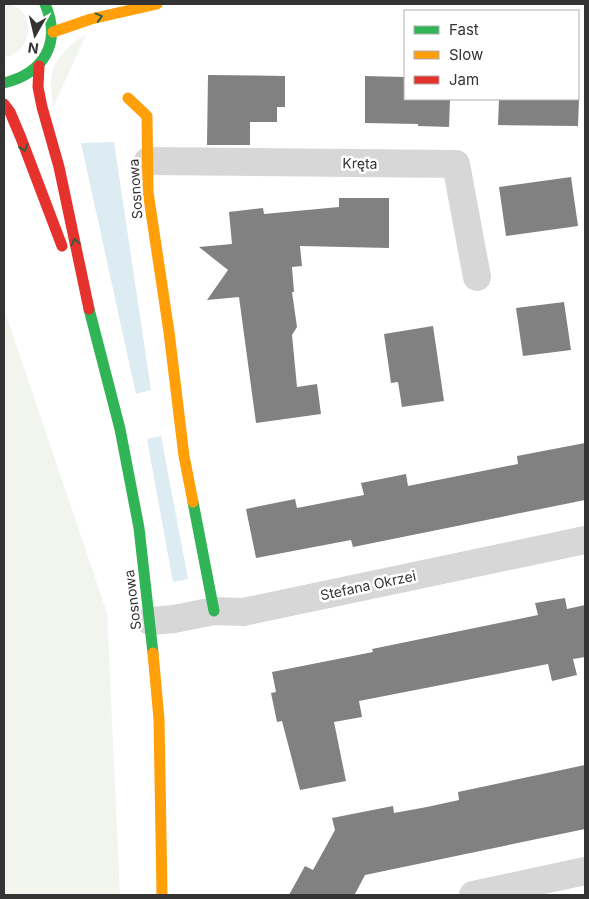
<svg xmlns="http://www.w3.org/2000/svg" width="589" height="899" viewBox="0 0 589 899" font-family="Inter,sans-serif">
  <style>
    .green { fill: #f1f5ed }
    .water { fill: #ddebf3 }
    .building { fill: #818181 }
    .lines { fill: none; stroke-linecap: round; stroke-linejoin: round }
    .street { stroke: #d7d7d7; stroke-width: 28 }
    .fast { stroke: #30b455; stroke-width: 11 }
    .slow { stroke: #ff9f0a; stroke-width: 11 }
    .jam { stroke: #e5322d; stroke-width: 11 }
    .oneway { stroke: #32603f }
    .labels { text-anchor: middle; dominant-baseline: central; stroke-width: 5; stroke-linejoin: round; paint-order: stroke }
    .street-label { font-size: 14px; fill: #333; stroke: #fff }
  </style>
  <rect width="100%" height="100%" fill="#fff"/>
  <!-- green -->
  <path class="green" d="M4,4c33,0 31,49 0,53z
    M86,35l-33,72c0,-9 -3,-20 -2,-29 2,-17 20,-36 35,-43z
    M4,309l103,304 13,282h-116z"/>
  <!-- water -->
  <path class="water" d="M114,142l37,248 -15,4 -55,-251z
    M161,436l27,143 -15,3 -26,-143z"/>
  <!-- building -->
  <path class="building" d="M208,75l77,1v31h-8v15h-27v23h-43z
    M365,76l40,1v22h45l-1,28 -31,-1v-2l-53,-1z
    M499,99h80l-1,27 -80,-1z
    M571,177l7,49 -72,10 -7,-49z
    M339,198h50v50l-89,-2 2,20 -10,1 2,25h-2l5,35 -5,8 5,52 20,-3 4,30 -65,9 -17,-126 -32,3 21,-30 -29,-23 33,-3 -3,-32 34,-4 1,6 75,-7z
    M564,302l7,48 -48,6 -7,-48z
    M433,326l11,75 -42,6 -4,-25 -7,1 -7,-49z
    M585,443v57l-232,47 -2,-7 -95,18 -10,-49 49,-10 2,9 67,-13 -3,-12 45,-9 2,12 110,-22 -1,-8z
    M565,598l2,11 18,-4v52l-12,2 4,16 -25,6 -4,-17 -189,37 3,16 -28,5 12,59 -46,9 -18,-69 -5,1 -6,-29 5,-1 -4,-20 101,-20 -1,-3 166,-34 -3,-12z
    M585,765v64l-220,46 -10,19 3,1h-69l16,-29 8,4 22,-40 -3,-12 61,-12 1,7 33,-6 32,-7 -1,-8z"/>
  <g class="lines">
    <!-- street -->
    <path class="street" d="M148,161l308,3 21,113
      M150,621l24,-2 40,-8 29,1 342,-72
      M473,895l112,-24"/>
    <!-- fast -->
    <path class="fast" d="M4,83c40,-10 58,-40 41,-79
      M89,309l31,120 19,99 14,125
      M193,502l21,109"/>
    <!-- slow -->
    <path class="slow" d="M53,32l38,-13 66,-15
      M128,98l19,18 1,76 21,140 15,124 9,46
      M153,653l6,66 3,176"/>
    <!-- jam -->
    <path class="jam" d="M39,66l-1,21 4,20 17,60 30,142
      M4,104l6,8 11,26 41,108"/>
  </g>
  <!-- one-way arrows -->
  <defs><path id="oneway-chevron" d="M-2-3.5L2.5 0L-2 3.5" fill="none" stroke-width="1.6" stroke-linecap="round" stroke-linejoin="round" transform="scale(1.25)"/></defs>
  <g class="oneway">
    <use href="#oneway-chevron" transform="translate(99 17) rotate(-15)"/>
    <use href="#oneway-chevron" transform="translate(24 148) rotate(71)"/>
    <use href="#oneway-chevron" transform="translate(75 242) rotate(-102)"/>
  </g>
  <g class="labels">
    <!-- street labels -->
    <g class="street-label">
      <text transform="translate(360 163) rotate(1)">Kręta</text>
      <text transform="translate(135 189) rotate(-94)">Sosnowa</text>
      <text transform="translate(368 585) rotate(-12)">Stefana Okrzei</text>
      <text transform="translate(132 600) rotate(-97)">Sosnowa</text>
    </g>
  </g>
  <!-- border -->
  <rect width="589" height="899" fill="none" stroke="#333333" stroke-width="10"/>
  <!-- legend -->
  <rect x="404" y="10" width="175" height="90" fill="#ffffff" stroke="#adadad"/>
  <rect x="414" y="26" width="25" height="8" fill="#30b455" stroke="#adadad"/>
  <text x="449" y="35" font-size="15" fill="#333333">Fast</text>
  <rect x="414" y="51" width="25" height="8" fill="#ff9f0a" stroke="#adadad"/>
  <text x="449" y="60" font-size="15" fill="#333333">Slow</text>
  <rect x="414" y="76" width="25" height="8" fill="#e5322d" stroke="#adadad"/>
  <text x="449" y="85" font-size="15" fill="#333333">Jam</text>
  <!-- north arrow -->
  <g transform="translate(35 35) rotate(188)" stroke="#ffffff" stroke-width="4" paint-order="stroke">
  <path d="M0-4L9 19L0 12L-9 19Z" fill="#333333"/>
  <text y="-8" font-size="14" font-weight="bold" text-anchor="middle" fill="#333333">N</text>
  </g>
</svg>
